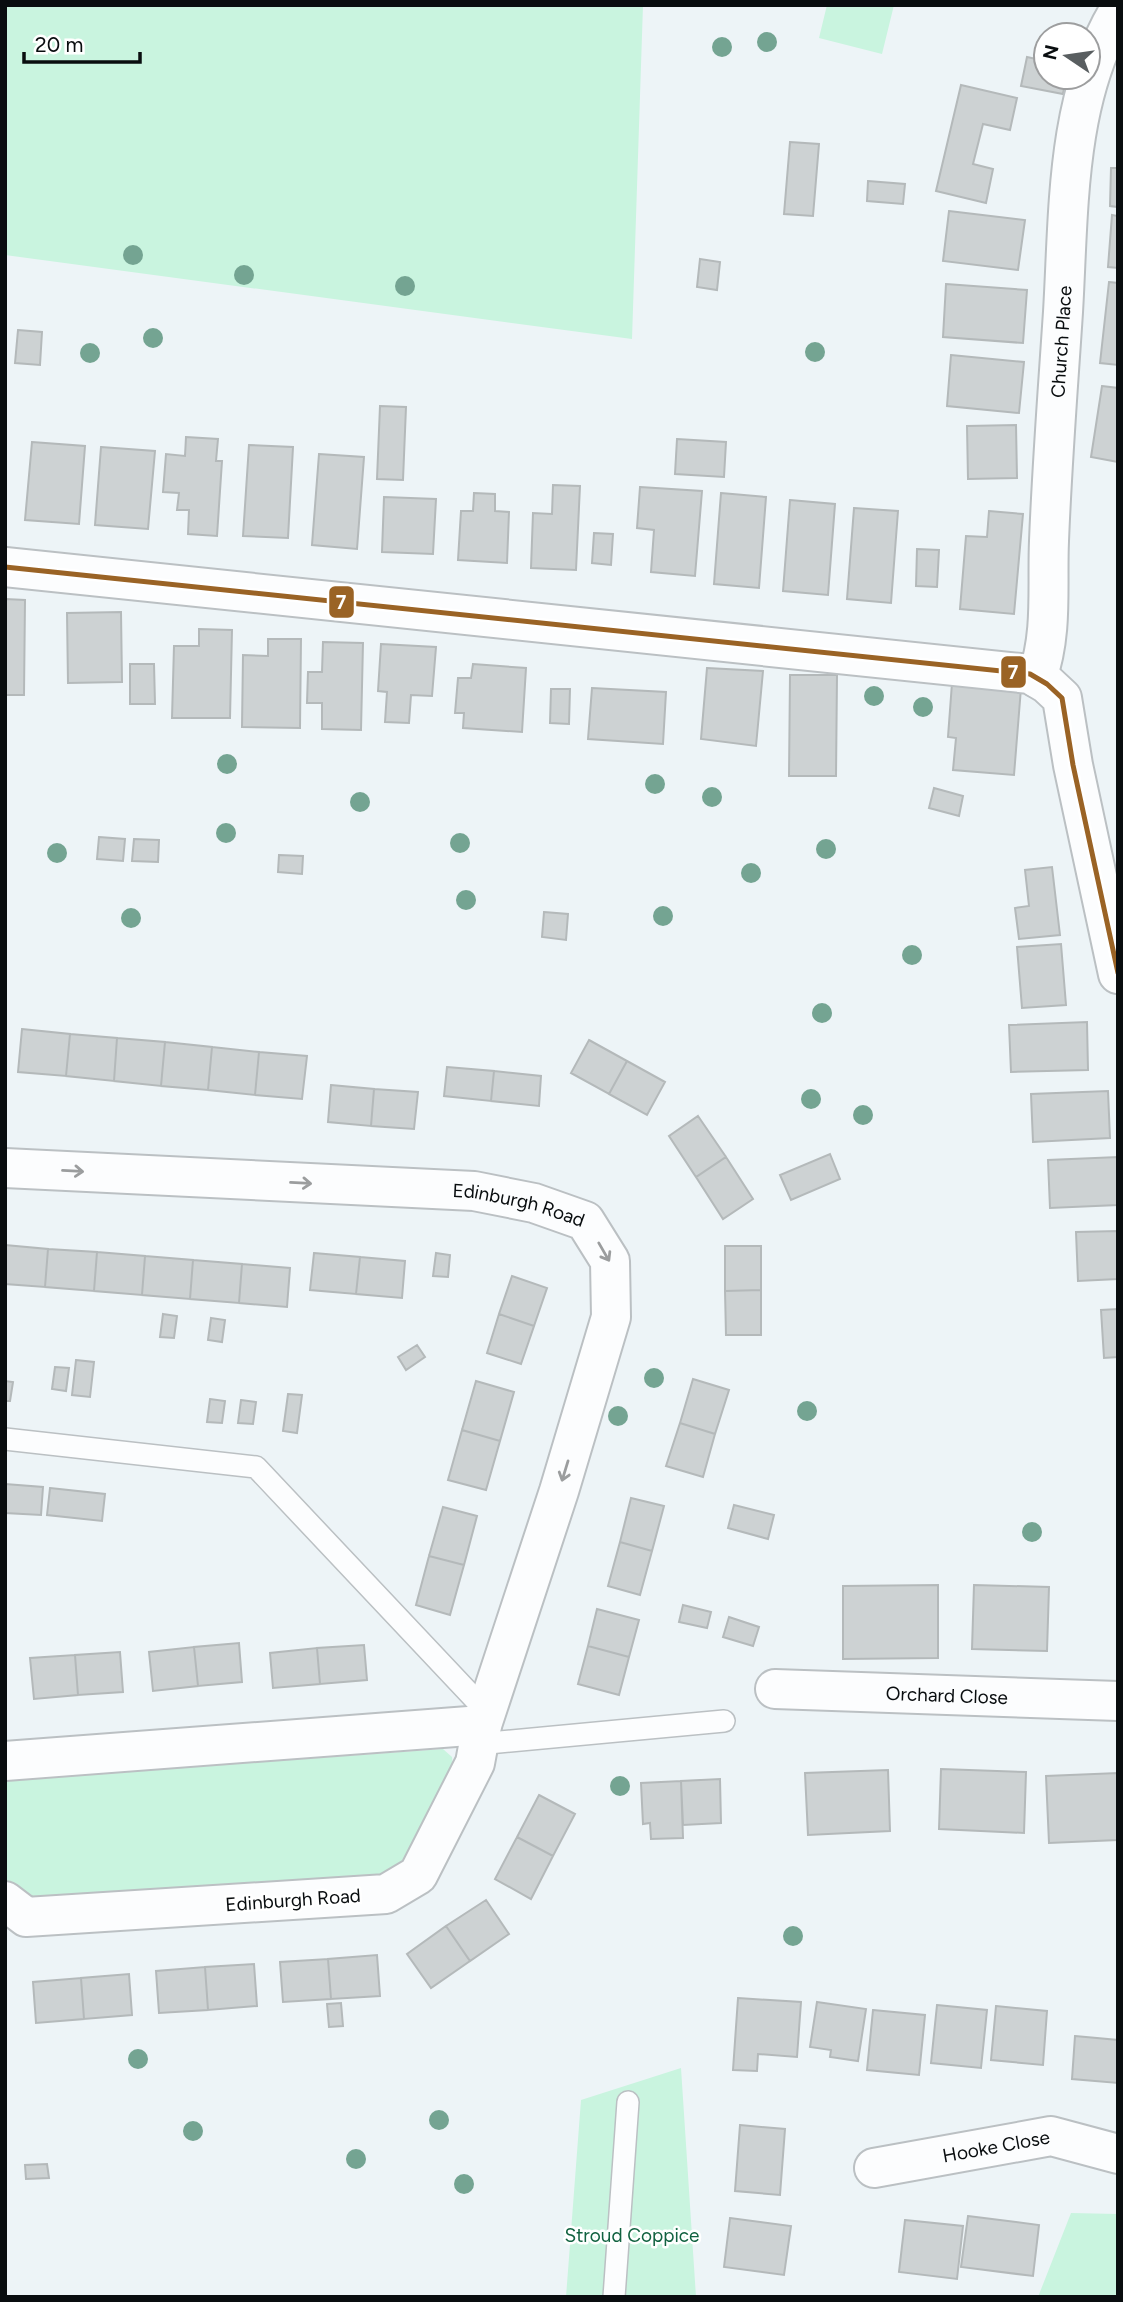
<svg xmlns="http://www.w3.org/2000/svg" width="1123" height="2302" viewBox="0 0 1123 2302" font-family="Figtree,sans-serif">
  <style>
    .green { fill: #c9f4df }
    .building { fill: #cdd2d3; stroke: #b4b9ba; stroke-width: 2 }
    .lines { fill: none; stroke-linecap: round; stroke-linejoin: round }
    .service-casing { stroke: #bbc0c3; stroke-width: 24 }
    .minor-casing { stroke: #bbc0c3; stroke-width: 42 }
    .tertiary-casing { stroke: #bbc0c3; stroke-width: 42 }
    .service { stroke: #fcfdfe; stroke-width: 21 }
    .minor { stroke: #fcfdfe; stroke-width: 38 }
    .tertiary { stroke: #fcfdfe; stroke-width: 38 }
    .bus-1-casing { stroke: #fff; stroke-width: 10 }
    .bus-1 { stroke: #9a6325; stroke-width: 5 }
    .tree { fill: #74a492 }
    .oneway { stroke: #9b9d9e }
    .labels { text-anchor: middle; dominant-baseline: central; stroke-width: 5; stroke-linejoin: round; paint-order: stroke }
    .street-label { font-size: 19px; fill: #090d0f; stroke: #fff }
    .park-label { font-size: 19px; fill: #116240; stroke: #fff }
    .line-badge { stroke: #fff; stroke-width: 2.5 }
    .badge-label { font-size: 19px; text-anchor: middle; font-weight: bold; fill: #fff }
  </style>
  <rect width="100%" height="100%" fill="#edf4f7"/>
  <!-- green -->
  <path class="green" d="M5,5h638l-11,334 -627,-84z
    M827,5h67l-12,49 -63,-16z
    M443,1749l9,8 2,19 -43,87 -17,11 -371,29 -18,-11v-112z
    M681,2068l15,229h-130l15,-197z
    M1071,2213l47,1v83h-80z"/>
  <!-- building -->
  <path class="building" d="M1027,57l19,4v16h20l-3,17 -42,-8z
    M961,85l56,13 -7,32 -27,-6 -10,40 20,5 -7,34 -50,-12z
    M790,142l29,2 -6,72 -29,-2z
    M1111,168h7v39l-8,-1z
    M868,181l37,3 -2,20 -36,-3z
    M949,211l76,9 -7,50 -75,-9z
    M1112,215l6,1v52l-10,-1z
    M700,259l20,3 -3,28 -20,-3z
    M1109,282l9,1v82l-18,-2z
    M946,284l81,6 -4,53 -80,-6z
    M18,330l24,2 -2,33 -25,-2z
    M951,355l73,7 -5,51 -72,-7z
    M1102,386l16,2v74l-27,-5z
    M380,406l26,1 -3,73 -26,-1z
    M1016,425l1,53 -49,1 -1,-53z
    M186,437l32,2 -2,22h6l-5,75 -29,-2 1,-24h-12l2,-17 -16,-1 3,-38 19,2z
    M677,439l49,3 -2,35 -49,-3z
    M32,442l53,4 -6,78 -54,-4z
    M249,445l44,2 -5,91 -45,-2z
    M101,447l54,4 -7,78 -53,-4z
    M319,454l45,3 -7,92 -45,-4z
    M553,485l27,1 -4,84 -45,-2 2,-55 19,1z
    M640,487l62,4 -7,85 -44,-4 3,-42 -17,-2z
    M474,493l21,1v17l14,1 -2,51 -49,-3 3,-49h12z
    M721,493l45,4 -7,91 -45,-4z
    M384,497l52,2 -3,55 -51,-2z
    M790,500l45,4 -7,91 -45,-4z
    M854,508l44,3 -7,92 -44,-4z
    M989,511l34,3 -9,100 -54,-5 6,-73 21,1z
    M594,533l19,1 -2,31 -19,-2z
    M917,549l22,1 -2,37 -21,-1z
    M5,599l20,1 -1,95h-19z
    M121,612l1,70 -54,1 -1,-70z
    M199,629l33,1 -2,88h-58l2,-72h25z
    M268,639h33l-1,89 -58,-1 1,-72 25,1z
    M323,642l40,1 -2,87 -39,-1v-26h-15l1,-31h14z
    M381,644l55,3 -4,49 -21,-1 -2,28 -24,-1 2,-30 -9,-1z
    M130,664h24l1,40h-25z
    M473,664l53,4 -4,64 -59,-4 1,-15h-9l3,-35h13z
    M707,668l56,3 -7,75 -55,-7z
    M790,675h47l-1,101h-47z
    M952,683l69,5 -7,87 -61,-5 3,-32 -8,-1z
    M592,688l74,4 -3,52 -75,-5z
    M551,689h19l-1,35 -19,-1z
    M934,788l29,8 -4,20 -30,-8z
    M99,837l26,2 -2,22 -26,-2z
    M134,839l25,1 -1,22 -26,-1z
    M279,855l24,1 -1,18 -24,-2z
    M1052,867l8,68 -41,4 -4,-31 14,-2 -4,-36z
    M544,912l24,2 -2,26 -24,-3z
    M1061,944l5,61 -44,3 -5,-61z
    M1087,1022l1,48 -77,2 -2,-47z
    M22,1029l48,5 -4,42 -48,-4z
    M70,1034l47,4 -3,43 -48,-5z
    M117,1038l48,4 -4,44 -47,-5z
    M589,1040l38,21 -18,33 -38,-21z
    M165,1042l47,5 -4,43 -47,-4z
    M212,1047l47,5 -4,43 -47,-5z
    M259,1052l48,4 -5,43 -47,-4z
    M627,1061l38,21 -18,33 -38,-21z
    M447,1067l47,4 -3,30 -47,-5z
    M494,1071l47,5 -2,30 -48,-5z
    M331,1085l43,4 -3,37 -43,-4z
    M374,1089l44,3 -4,37 -43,-3z
    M1108,1091l2,47 -77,4 -2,-48z
    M698,1116l28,41 -30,20 -27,-41z
    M830,1154l10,25 -49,21 -11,-25z
    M726,1157l27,42 -30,20 -27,-42z
    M1118,1157v48l-68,3 -2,-48z
    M1118,1231v48l-40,2 -2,-49z
    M5,1245l43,4 -3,38 -40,-3z
    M725,1246h36v44l-36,1z
    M48,1249l49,3 -3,39 -49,-4z
    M97,1252l48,4 -3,39 -48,-4z
    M314,1253l46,4 -4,37 -46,-4z
    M436,1253l14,2 -2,22 -15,-1z
    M145,1256l48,4 -3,39 -48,-4z
    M360,1257l45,4 -3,37 -46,-4z
    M193,1260l49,4 -3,39 -49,-4z
    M242,1264l48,4 -3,39 -48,-4z
    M512,1276l35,12 -13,38 -35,-12z
    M761,1290v45h-35l-1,-44z
    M1118,1309v48l-14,1 -3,-48z
    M163,1314l14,2 -3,22 -14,-1z
    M499,1314l35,12 -13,38 -34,-11z
    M211,1318l14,2 -3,22 -14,-2z
    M417,1345l8,12 -19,13 -8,-13z
    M76,1360l18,2 -4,35 -18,-2z
    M55,1367l14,1 -3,23 -14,-2z
    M693,1379l36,11 -14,44 -35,-11z
    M5,1381l8,1 -3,19h-5z
    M476,1381l38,11 -14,49 -38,-11z
    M288,1394l14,1 -5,38 -14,-2z
    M210,1399l15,2 -3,22 -15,-1z
    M241,1400l15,2 -3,22 -15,-1z
    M680,1423l35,11 -12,43 -37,-11z
    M462,1430l38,11 -14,49 -38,-10z
    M5,1484l38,3 -2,28 -36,-2z
    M50,1488l55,6 -3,27 -55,-6z
    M631,1498l33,8 -12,45 -32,-9z
    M734,1505l40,10 -6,24 -40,-11z
    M443,1507l34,9 -13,49 -35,-9z
    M620,1542l32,9 -12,44 -32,-9z
    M429,1556l35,9 -14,50 -34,-10z
    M938,1585v73l-95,1v-73z
    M974,1585l75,2 -2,64 -75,-2z
    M683,1605l28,7 -4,16 -28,-6z
    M597,1609l42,11 -10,37 -41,-11z
    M729,1617l30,10 -6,19 -30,-9z
    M239,1643l3,39 -44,4 -4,-39z
    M364,1645l3,35 -47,4 -3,-36z
    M588,1646l41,11 -10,38 -41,-11z
    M194,1647l4,39 -45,5 -4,-39z
    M317,1648l3,36 -47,4 -3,-35z
    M120,1652l3,40 -45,3 -3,-40z
    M75,1655l3,40 -44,4 -4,-41z
    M941,1769l85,3 -2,61 -85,-4z
    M888,1770l2,61 -82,4 -3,-62z
    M1118,1773v67l-69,3 -3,-67z
    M720,1779l1,44 -38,2 -2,-44z
    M681,1781l2,57 -32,1 -1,-16 -7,1 -2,-41z
    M539,1795l36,19 -22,42 -36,-19z
    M517,1837l36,19 -22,43 -36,-20z
    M486,1900l23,34 -39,27 -24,-35z
    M446,1926l24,35 -39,27 -24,-34z
    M377,1955l3,41 -49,3 -3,-40z
    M328,1959l3,40 -48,3 -3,-40z
    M254,1964l3,42 -49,4 -3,-43z
    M205,1967l3,43 -49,3 -3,-42z
    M129,1974l3,41 -48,4 -3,-41z
    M81,1978l3,41 -48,4 -3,-41z
    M738,1998l63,4 -4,55 -39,-3 -1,17 -24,-1z
    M817,2002l49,7 -8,52 -28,-4 1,-7 -21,-3z
    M341,2003l2,23 -14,1 -2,-23z
    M937,2005l50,5 -6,58 -50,-5z
    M996,2006l51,5 -4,54 -52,-5z
    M873,2010l52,5 -6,60 -52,-5z
    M1075,2036l43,4v43l-46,-4z
    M740,2125l45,4 -5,66 -45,-4z
    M47,2164l2,14 -23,1 -1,-14z
    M968,2216l71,9 -6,51 -72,-9z
    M730,2218l61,8 -7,49 -60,-8z
    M905,2220l58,6 -6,53 -58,-7z"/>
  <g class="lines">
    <defs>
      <path id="service" d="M5,1439l251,28 231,245
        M478,1744l246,-23
        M614,2297l14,-195"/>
      <g id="minor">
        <path id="s1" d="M5,1168l469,23 60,12 51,18 25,40 1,56 -52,174 -77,234 -7,38 -57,112 -32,19 -360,23 -21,-16"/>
        <path id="s2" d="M775,1689l343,12"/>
        <path d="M5,1761l477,-36"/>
        <path id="s3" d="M874,2168l177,-32 67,18"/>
      </g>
      <g id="tertiary">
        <path d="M5,567l1025,107 17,10 15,14 11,67 45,209"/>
        <path id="s4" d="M1037,678c16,-45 10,-91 12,-137 3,-77 9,-153 14,-229 6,-100 2,-211 55,-300"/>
      </g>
    </defs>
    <!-- service casing -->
    <use href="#service" class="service-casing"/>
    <!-- minor casing -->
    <use href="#minor" class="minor-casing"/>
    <!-- tertiary casing -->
    <use href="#tertiary" class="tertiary-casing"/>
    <!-- service -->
    <use href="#service" class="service"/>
    <!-- minor -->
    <use href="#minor" class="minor"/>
    <!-- tertiary -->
    <use href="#tertiary" class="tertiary"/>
    <defs>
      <path id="bus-1" d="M5,567l1025,107 17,10 15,14 11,67 45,208"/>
    </defs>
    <!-- bus-1 casing -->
    <use href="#bus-1" class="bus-1-casing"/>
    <!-- bus-1 -->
    <use href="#bus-1" class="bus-1"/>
  </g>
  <!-- trees -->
  <g class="tree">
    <circle cx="767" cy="42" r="10"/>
    <circle cx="722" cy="47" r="10"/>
    <circle cx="133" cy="255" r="10"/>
    <circle cx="244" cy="275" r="10"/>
    <circle cx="405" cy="286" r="10"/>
    <circle cx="153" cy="338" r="10"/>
    <circle cx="815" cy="352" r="10"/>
    <circle cx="90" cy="353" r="10"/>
    <circle cx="874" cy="696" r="10"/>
    <circle cx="923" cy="707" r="10"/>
    <circle cx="227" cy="764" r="10"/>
    <circle cx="655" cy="784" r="10"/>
    <circle cx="712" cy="797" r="10"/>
    <circle cx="360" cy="802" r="10"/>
    <circle cx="226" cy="833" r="10"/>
    <circle cx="460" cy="843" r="10"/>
    <circle cx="826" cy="849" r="10"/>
    <circle cx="57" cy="853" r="10"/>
    <circle cx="751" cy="873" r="10"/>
    <circle cx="466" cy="900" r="10"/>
    <circle cx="663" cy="916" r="10"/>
    <circle cx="131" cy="918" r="10"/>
    <circle cx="912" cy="955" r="10"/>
    <circle cx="822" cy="1013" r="10"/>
    <circle cx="811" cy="1099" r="10"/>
    <circle cx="863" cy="1115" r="10"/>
    <circle cx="654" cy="1378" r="10"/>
    <circle cx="807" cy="1411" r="10"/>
    <circle cx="618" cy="1416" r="10"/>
    <circle cx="1032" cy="1532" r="10"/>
    <circle cx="620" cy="1786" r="10"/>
    <circle cx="793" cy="1936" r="10"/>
    <circle cx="138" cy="2059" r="10"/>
    <circle cx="439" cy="2120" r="10"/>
    <circle cx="193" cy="2131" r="10"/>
    <circle cx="356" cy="2159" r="10"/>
    <circle cx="464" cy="2184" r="10"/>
  </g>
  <!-- one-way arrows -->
  <defs><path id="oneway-shaft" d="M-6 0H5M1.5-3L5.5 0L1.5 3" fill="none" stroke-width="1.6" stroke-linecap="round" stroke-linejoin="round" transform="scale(1.75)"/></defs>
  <g class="oneway">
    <use href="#oneway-shaft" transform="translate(73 1171) rotate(3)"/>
    <use href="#oneway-shaft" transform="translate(301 1183) rotate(3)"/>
    <use href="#oneway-shaft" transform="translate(604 1252) rotate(60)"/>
    <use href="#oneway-shaft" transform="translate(565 1471) rotate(107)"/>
  </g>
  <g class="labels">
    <!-- street labels -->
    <g class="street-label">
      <text stroke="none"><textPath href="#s4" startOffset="338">Church Place</textPath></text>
      <text stroke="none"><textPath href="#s1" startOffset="516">Edinburgh Road</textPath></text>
      <text stroke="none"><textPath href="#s2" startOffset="172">Orchard Close</textPath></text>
      <text transform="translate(293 1900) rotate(-4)">Edinburgh Road</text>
      <text stroke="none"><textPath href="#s3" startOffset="124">Hooke Close</textPath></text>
    </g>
    <!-- park labels -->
    <g class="park-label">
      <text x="632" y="2235">Stroud Coppice</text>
    </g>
  </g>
  <g class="line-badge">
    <rect x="328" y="585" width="27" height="34" rx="7" fill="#9a6325"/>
    <rect x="1000" y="655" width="27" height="34" rx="7" fill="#9a6325"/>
  </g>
  <g class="badge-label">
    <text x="341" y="609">7</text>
    <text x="1013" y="679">7</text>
  </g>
  <!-- border -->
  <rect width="1123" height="2302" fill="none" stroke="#090d0f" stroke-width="14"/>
  <!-- north arrow -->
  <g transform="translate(1067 56) rotate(283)"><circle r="33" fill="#ffffff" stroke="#9d9e9f" stroke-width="2"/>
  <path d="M0-5L12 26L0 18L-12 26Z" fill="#595e60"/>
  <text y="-10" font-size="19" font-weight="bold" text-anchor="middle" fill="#090d0f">N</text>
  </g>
  <!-- scale -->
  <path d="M24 52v10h116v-10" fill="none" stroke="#090d0f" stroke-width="3.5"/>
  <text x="35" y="52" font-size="21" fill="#090d0f" stroke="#ffffff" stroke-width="5" paint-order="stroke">20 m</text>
</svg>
